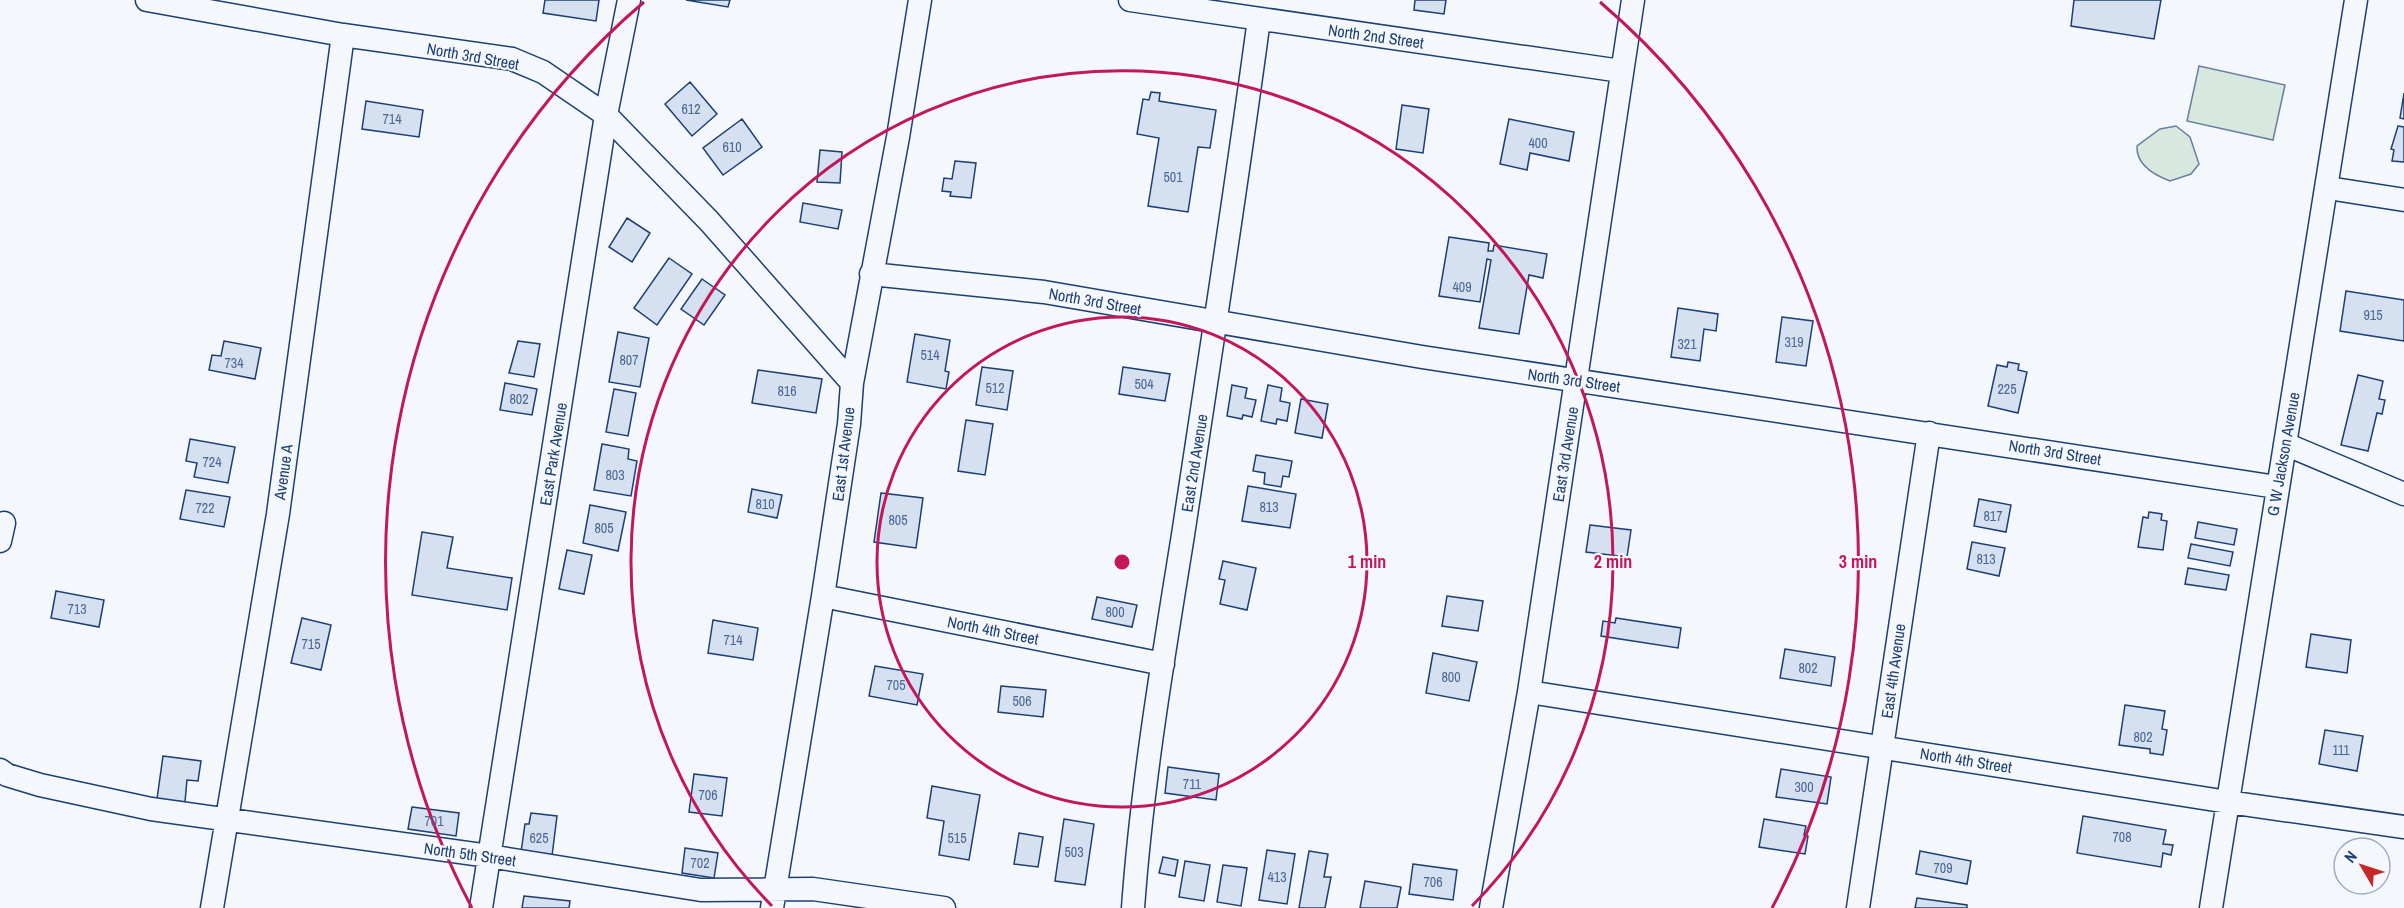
<svg xmlns="http://www.w3.org/2000/svg" width="2404" height="908" viewBox="0 0 2404 908" font-family="'Archivo Narrow',sans-serif">
  <style>
    .green { fill: #d7e8df; stroke: #687fa3; stroke-width: 1.5 }
    .building { fill: #d5e0f0; stroke: #1d3f73; stroke-width: 1.5 }
    .lines { fill: none; stroke-linecap: round; stroke-linejoin: round }
    .minor-casing { stroke: #1d3f73; stroke-width: 25 }
    .minor { stroke: #f4f7fb; stroke-width: 22 }
    .ring { fill: none; stroke: #c2185b; stroke-width: 3 }
    .labels { text-anchor: middle; dominant-baseline: central; stroke-width: 4.5; stroke-linejoin: round; paint-order: stroke }
    .number-label { font-size: 14px; fill: #4b6792 }
    .street-label { font-size: 16px; fill: #1d3f73; stroke: #f4f7fb }
    .centre { fill: #c2185b; stroke: #f4f7fb; stroke-width: 3 }
    .ring-label { font-size: 18px; text-anchor: middle; font-weight: bold; fill: #c2185b; stroke: #f4f7fb; stroke-width: 4.5; stroke-linejoin: round; paint-order: stroke }
  </style>
  <rect width="100%" height="100%" fill="#f4f7fb"/>
  <!-- green -->
  <path class="green" d="M2199,66l86,19 -12,55 -86,-19z
    M2176,126l14,11 9,27 -8,10 -21,7c-16,-6 -34,-16 -33,-35l23,-17z"/>
  <!-- building -->
  <path class="building" d="M545,0h54l-3,21 -53,-8z
    M686,0h44l-2,7z
    M1415,0h31l-2,14 -30,-4z
    M2074,0h87l-7,39 -83,-13z
    M690,82l27,32 -25,22 -27,-32z
    M1151,92l9,1 -1,8 57,9 -6,38 -12,-1 -10,65 -40,-6 11,-68 -22,-4 6,-35 6,1z
    M2404,93v26l-4,-1z
    M366,101l57,9 -4,27 -57,-8z
    M1402,105l27,4 -6,44 -27,-4z
    M742,119l20,28 -39,28 -20,-27z
    M1509,119l65,13 -5,29 -39,-8 -3,17 -27,-6z
    M2398,126l6,1v35l-12,-1 2,-11 -3,-1z
    M820,150l22,2 -2,31 -23,-1z
    M955,161l21,2 -5,35 -21,-2 1,-4 -9,-1 2,-13 8,1z
    M803,203l39,7 -4,19 -38,-7z
    M627,218l23,15 -18,29 -23,-15z
    M1449,237l40,6 -1,8h5l1,-6 53,9 -4,24 -14,-3 -10,59 -40,-6 12,-68 -4,-1 -7,43 -41,-6z
    M669,258l23,16 -35,51 -23,-17z
    M702,279l23,16 -21,30 -23,-16z
    M2346,291l58,9v41l-64,-10z
    M1678,308l40,6 -2,17 -12,-2 -4,32 -29,-4z
    M1782,317l31,4 -7,45 -30,-4z
    M618,332l31,6 -9,49 -31,-5z
    M915,334l35,6 -5,31 4,1 -3,17 -39,-7z
    M224,341l37,7 -6,31 -46,-9 3,-15 9,1z
    M518,341l22,3 -6,33 -25,-4z
    M2008,362l11,2 -1,6 9,2 -9,41 -30,-7 9,-41 10,2z
    M982,367l31,4 -6,39 -31,-5z
    M1123,367l47,7 -5,27 -46,-7z
    M758,370l64,9 -6,34 -64,-10z
    M2358,375l25,6 -4,18 6,1 -3,14 -5,-1 -9,38 -27,-6z
    M505,383l32,6 -5,26 -32,-5z
    M1232,385l15,3 -2,10 11,2 -4,17 -9,-2 -1,4 -15,-3z
    M1268,385l14,3 -2,13 10,2 -3,18 -10,-2 -1,5 -15,-3z
    M614,389l22,4 -8,43 -22,-4z
    M1301,399l27,5 -6,34 -27,-5z
    M966,420l27,4 -8,51 -27,-4z
    M190,439l45,8 -7,36 -34,-6 3,-14 -11,-2z
    M602,444l27,5 -1,10 9,2 -6,35 -37,-6z
    M1256,455l36,6 -3,16 -6,-1 -2,11 -17,-3 1,-11 -12,-2z
    M1248,486l48,8 -6,34 -48,-7z
    M752,489l30,6 -5,23 -29,-6z
    M186,490l44,7 -6,30 -44,-8z
    M881,493l42,5 -7,50 -42,-6z
    M1979,499l32,6 -5,27 -32,-6z
    M590,505l36,7 -8,39 -35,-8z
    M2149,512l13,2 -1,6 6,1 -4,29 -25,-3 5,-30 5,1z
    M2198,522l39,7 -3,16 -39,-7z
    M1590,525l41,5 -4,27 -41,-5z
    M422,532l31,5 -6,31 65,10 -5,32 -95,-15z
    M1972,542l33,6 -6,28 -32,-7z
    M2191,544l42,8 -3,14 -42,-8z
    M567,550l25,5 -8,39 -25,-5z
    M1223,561l33,7 -9,42 -27,-6 5,-24 -6,-1z
    M2188,568l41,7 -3,15 -41,-6z
    M56,591l48,9 -5,27 -48,-9z
    M1447,596l36,5 -5,30 -36,-5z
    M1097,597l40,8 -5,22 -40,-8z
    M302,618l29,7 -10,45 -30,-7z
    M1616,618l65,10 -3,20 -77,-12 2,-15 12,2z
    M713,620l45,8 -5,32 -45,-7z
    M2311,634l40,6 -4,33 -41,-6z
    M1785,649l50,8 -4,29 -51,-8z
    M1433,653l44,9 -8,39 -43,-8z
    M875,666l48,8 -6,31 -48,-9z
    M1001,686l45,4 -3,27 -45,-5z
    M2125,705l40,6 -3,18 5,1 -4,25 -13,-2v-4l-31,-4z
    M2325,730l38,6 -6,35 -38,-7z
    M163,756l38,5 -3,20 -11,-1 -2,22 -28,-3z
    M1168,767l51,7 -3,26 -51,-7z
    M1781,769l50,8 -4,27 -51,-7z
    M694,774l33,4 -5,38 -33,-4z
    M932,786l48,9 -11,65 -30,-5 5,-34 -17,-3z
    M412,807l47,6 -3,23 -48,-7z
    M531,813l26,3 -5,40 -31,-4 4,-28h4z
    M2083,816l83,14 -3,14 10,1 -2,10 -8,-2 -2,14 -84,-14z
    M1064,819l30,5 -9,61 -30,-4z
    M1764,819l42,7 -2,9 4,1 -3,18 -46,-7z
    M1019,833l24,4 -5,30 -24,-3z
    M685,848l33,5 -4,25 -32,-5z
    M1267,850l28,4 -8,50 -28,-4z
    M1309,851l19,3 -4,23h7l-6,31h-26z
    M1920,851l51,10 -4,23 -51,-10z
    M1163,857l15,3 -3,16 -16,-3z
    M1185,861l25,4 -6,36 -25,-4z
    M1413,864l44,6 -4,30 -44,-6z
    M1223,865l24,3 -6,38 -24,-4z
    M1365,881l36,6 -4,21h-37z
    M524,896l46,5 -1,7h-47z
    M1917,898l50,7v3h-52z"/>
  <g class="lines">
    <defs>
      <path id="minor" d="M147,0l196,35 169,24 31,13 63,43 103,106 143,162
        M1130,0l491,71
        M2328,188l76,12
        M871,274l173,18 378,65 855,130
        M2285,444l119,50
        M0,541l4,-18
        M823,596l340,68
        M1529,692l699,110 176,25
        M0,770l7,5 33,10 111,24 338,47 212,34 112,-1 131,19
        M212,908l66,-394 65,-479
        M481,908l125,-793 23,-115
        M772,908l51,-312 26,-172 3,-41 46,-246 22,-137
        M1133,908c9,-125 30,-249 50,-373 26,-172 53,-344 76,-516
        M1491,908l38,-216 104,-692
        M1858,908l71,-475
        M2211,908l145,-908"/>
    </defs>
    <!-- minor casing -->
    <use href="#minor" class="minor-casing"/>
    <!-- minor -->
    <use href="#minor" class="minor"/>
  </g>
  <!-- distance rings -->
  <g class="ring">
    <circle cx="1122" cy="562" r="245"/>
    <path d="M772 906A491 491 0 1 1 1472 906"/>
    <path d="M472 908A736 736 0 0 1 644 2M1600 2A736 736 0 0 1 1772 908"/>
  </g>
  <g class="labels">
    <!-- number labels -->
    <g class="number-label">
      <text x="691" y="109">612</text>
      <text x="392" y="119">714</text>
      <text x="1538" y="143">400</text>
      <text x="732" y="147">610</text>
      <text x="1173" y="177">501</text>
      <text x="1462" y="287">409</text>
      <text x="2373" y="315">915</text>
      <text x="1794" y="342">319</text>
      <text x="1687" y="344">321</text>
      <text x="930" y="355">514</text>
      <text x="629" y="360">807</text>
      <text x="234" y="363">734</text>
      <text x="1144" y="384">504</text>
      <text x="995" y="388">512</text>
      <text x="2007" y="389">225</text>
      <text x="787" y="391">816</text>
      <text x="519" y="399">802</text>
      <text x="212" y="462">724</text>
      <text x="615" y="475">803</text>
      <text x="765" y="504">810</text>
      <text x="1269" y="507">813</text>
      <text x="205" y="508">722</text>
      <text x="1993" y="516">817</text>
      <text x="898" y="520">805</text>
      <text x="604" y="528">805</text>
      <text x="1986" y="559">813</text>
      <text x="77" y="609">713</text>
      <text x="1115" y="612">800</text>
      <text x="733" y="640">714</text>
      <text x="311" y="644">715</text>
      <text x="1808" y="668">802</text>
      <text x="1451" y="677">800</text>
      <text x="896" y="685">705</text>
      <text x="1022" y="701">506</text>
      <text x="2143" y="737">802</text>
      <text x="2341" y="750">111</text>
      <text x="1192" y="784">711</text>
      <text x="1804" y="787">300</text>
      <text x="708" y="795">706</text>
      <text x="434" y="821">701</text>
      <text x="2122" y="837">708</text>
      <text x="539" y="838">625</text>
      <text x="957" y="838">515</text>
      <text x="1074" y="852">503</text>
      <text x="700" y="863">702</text>
      <text x="1943" y="868">709</text>
      <text x="1277" y="877">413</text>
      <text x="1433" y="882">706</text>
    </g>
    <!-- street labels -->
    <g class="street-label">
      <text transform="translate(1376 36) rotate(8)">North 2nd Street</text>
      <text transform="translate(473 56) rotate(10)">North 3rd Street</text>
      <text transform="translate(1095 301) rotate(10)">North 3rd Street</text>
      <text transform="translate(1574 380) rotate(8)">North 3rd Street</text>
      <text transform="translate(2055 452) rotate(9)">North 3rd Street</text>
      <text transform="translate(553 454) rotate(-81)">East Park Avenue</text>
      <text transform="translate(843 454) rotate(-83)">East 1st Avenue</text>
      <text transform="translate(1565 454) rotate(-81)">East 3rd Avenue</text>
      <text transform="translate(2283 454) rotate(-80)">G W Jackson Avenue</text>
      <text transform="translate(1194 463) rotate(-81)">East 2nd Avenue</text>
      <text transform="translate(283 472) rotate(-82)">Avenue A</text>
      <text transform="translate(993 630) rotate(11)">North 4th Street</text>
      <text transform="translate(1893 671) rotate(-82)">East 4th Avenue</text>
      <text transform="translate(1966 760) rotate(9)">North 4th Street</text>
      <text transform="translate(470 854) rotate(8)">North 5th Street</text>
    </g>
  </g>
  <circle cx="1122" cy="562" r="9" class="centre"/>
  <g class="ring-label">
    <text x="1367" y="568">1 min</text>
    <text x="1613" y="568">2 min</text>
    <text x="1858" y="568">3 min</text>
  </g>
  <!-- north arrow -->
  <g transform="translate(2362 866) rotate(309)"><circle r="28" fill="#f4f7fb" stroke="#9eadc5" stroke-width="1.5"/>
  <path d="M0-4.5L10 22L0 15L-10 22Z" fill="#c62828"/>
  <text y="-9" font-size="16" font-weight="bold" text-anchor="middle" fill="#1d3f73">N</text>
  </g>
</svg>
